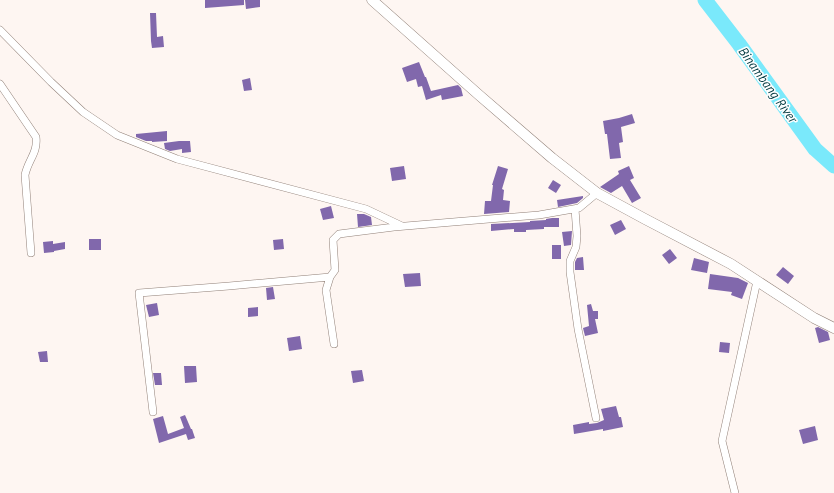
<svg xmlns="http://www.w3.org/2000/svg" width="834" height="493" viewBox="0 0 834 493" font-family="'PT Sans',sans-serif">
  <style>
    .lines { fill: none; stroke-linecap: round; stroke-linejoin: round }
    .river { stroke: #7ae9fb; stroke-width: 15 }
    .building { fill: #8168ac }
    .street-casing { stroke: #918078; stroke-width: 8 }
    .secondary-casing { stroke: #918078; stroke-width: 11 }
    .street { stroke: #fff; stroke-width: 7 }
    .secondary { stroke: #fff; stroke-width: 10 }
    .labels { text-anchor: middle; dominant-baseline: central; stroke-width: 3; stroke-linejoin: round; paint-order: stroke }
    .water-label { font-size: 13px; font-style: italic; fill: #033b42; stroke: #fff }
  </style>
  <rect width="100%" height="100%" fill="#fef6f2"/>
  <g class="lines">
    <!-- river -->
    <path class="river" d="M705,0l34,44 76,105 19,17"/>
  </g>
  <!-- building -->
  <path class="building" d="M205,0h39v5l-39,3z
    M245,0h15v7l-14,2z
    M150,13h6l1,24 6,-1 1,11 -12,1 -1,-7z
    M419,62l6,15h1l5,14 27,-6 3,3 2,8 -21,4 -1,-5 -15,5 -4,-14 -4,1 -2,-8 -9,3 -5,-14z
    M250,78l2,12 -8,1 -2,-11z
    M632,114l3,9 -14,4 2,15 -4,1 2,15 -11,1 -3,-25h-2l-2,-13 16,-3z
    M167,131v10l-15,1v-1h-6l-10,-4v-3z
    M179,141h11l1,11 -9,1v-4l-12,2 -5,-2 -1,-6z
    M404,166l2,13 -14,2 -2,-13z
    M498,166l10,3 -6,20 2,1 -1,10 7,1 -1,11 -25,2 1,-13h6l2,-16h-1z
    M629,166l5,12 -4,2 11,18 -9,5 -10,-17 -11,7 -11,-6 19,-13 -1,-3z
    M553,180l8,5 -5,8 -8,-5z
    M583,196v2l-6,5 -19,4 -1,-7z
    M331,206l3,12 -11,2 -3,-11z
    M357,214h7l7,3 1,8 -14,2z
    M552,218h7v9h-15v2l-18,1v2h-12v-3l-23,2v-7l39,-2v-1l16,-1v-1z
    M621,220l5,9 -11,6 -5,-10z
    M572,231l-1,14 -7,1 -2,-14z
    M89,239h12v11h-12z
    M283,239l1,10 -10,1 -1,-10z
    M53,241v3l12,-2v7l-11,2v1l-10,1 -1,-11z
    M552,245h9v14h-9z
    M670,249l7,9 -8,6 -7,-9z
    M583,257l1,13h-9v-8l2,-4z
    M694,258l15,4 -2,11 -16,-3z
    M783,267l11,9 -6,8 -12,-9z
    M420,273l1,13 -16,1 -2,-13z
    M710,274l28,4 10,5 -6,16 -11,-4 1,-3 -24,-3z
    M273,287l2,12 -8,1 -1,-12z
    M157,303l2,12 -10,2 -3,-12z
    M591,304l2,7h5v8h-3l3,14 -13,3 -2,-8 6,-2 -2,-21z
    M258,307v9l-10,1v-9z
    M818,327l10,5 2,8 -11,3 -4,-15z
    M300,336l2,13 -13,2 -2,-13z
    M720,342l10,1 -1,10 -10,-1z
    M47,351l1,11h-8l-2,-10z
    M184,366h12l1,16 -12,1z
    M362,370l2,11 -11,2 -2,-12z
    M153,373h8l1,12h-7z
    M616,406l3,11h2l2,10 -20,4v-2l-29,5 -1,-9 16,-3v2l8,-1 7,-3 -3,-11z
    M185,415l6,14h1l3,9 -7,2 -2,-6 -27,9 -6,-24 10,-3 5,18 16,-6 -4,-11z
    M815,426l3,14 -15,4 -4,-14z"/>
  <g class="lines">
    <defs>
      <path id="street" d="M0,30l51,52 32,30 34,23 60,24 189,50 36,17
        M0,84l36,53c2,16 -8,23 -11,38l6,78
        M575,209l2,27 -1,11 -6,14v11l8,57 18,89
        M330,277l-4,13 8,54
        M153,412l-14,-119 90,-7 101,-9 5,-7 -2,-30 6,-6 55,-7 59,-5 86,-7 40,-7 18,-15
        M735,493l-13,-52 35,-160"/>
      <path id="secondary" d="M372,0l107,95 73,63 45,35 48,26 86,45 83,54 20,10"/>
    </defs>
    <!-- street casing -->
    <use href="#street" class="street-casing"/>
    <!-- secondary casing -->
    <use href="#secondary" class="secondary-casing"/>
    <!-- street -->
    <use href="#street" class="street"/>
    <!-- secondary -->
    <use href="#secondary" class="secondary"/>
  </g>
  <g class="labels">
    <!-- water labels -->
    <g class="water-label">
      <text transform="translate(768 85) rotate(54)">Binambang River</text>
    </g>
  </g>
</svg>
